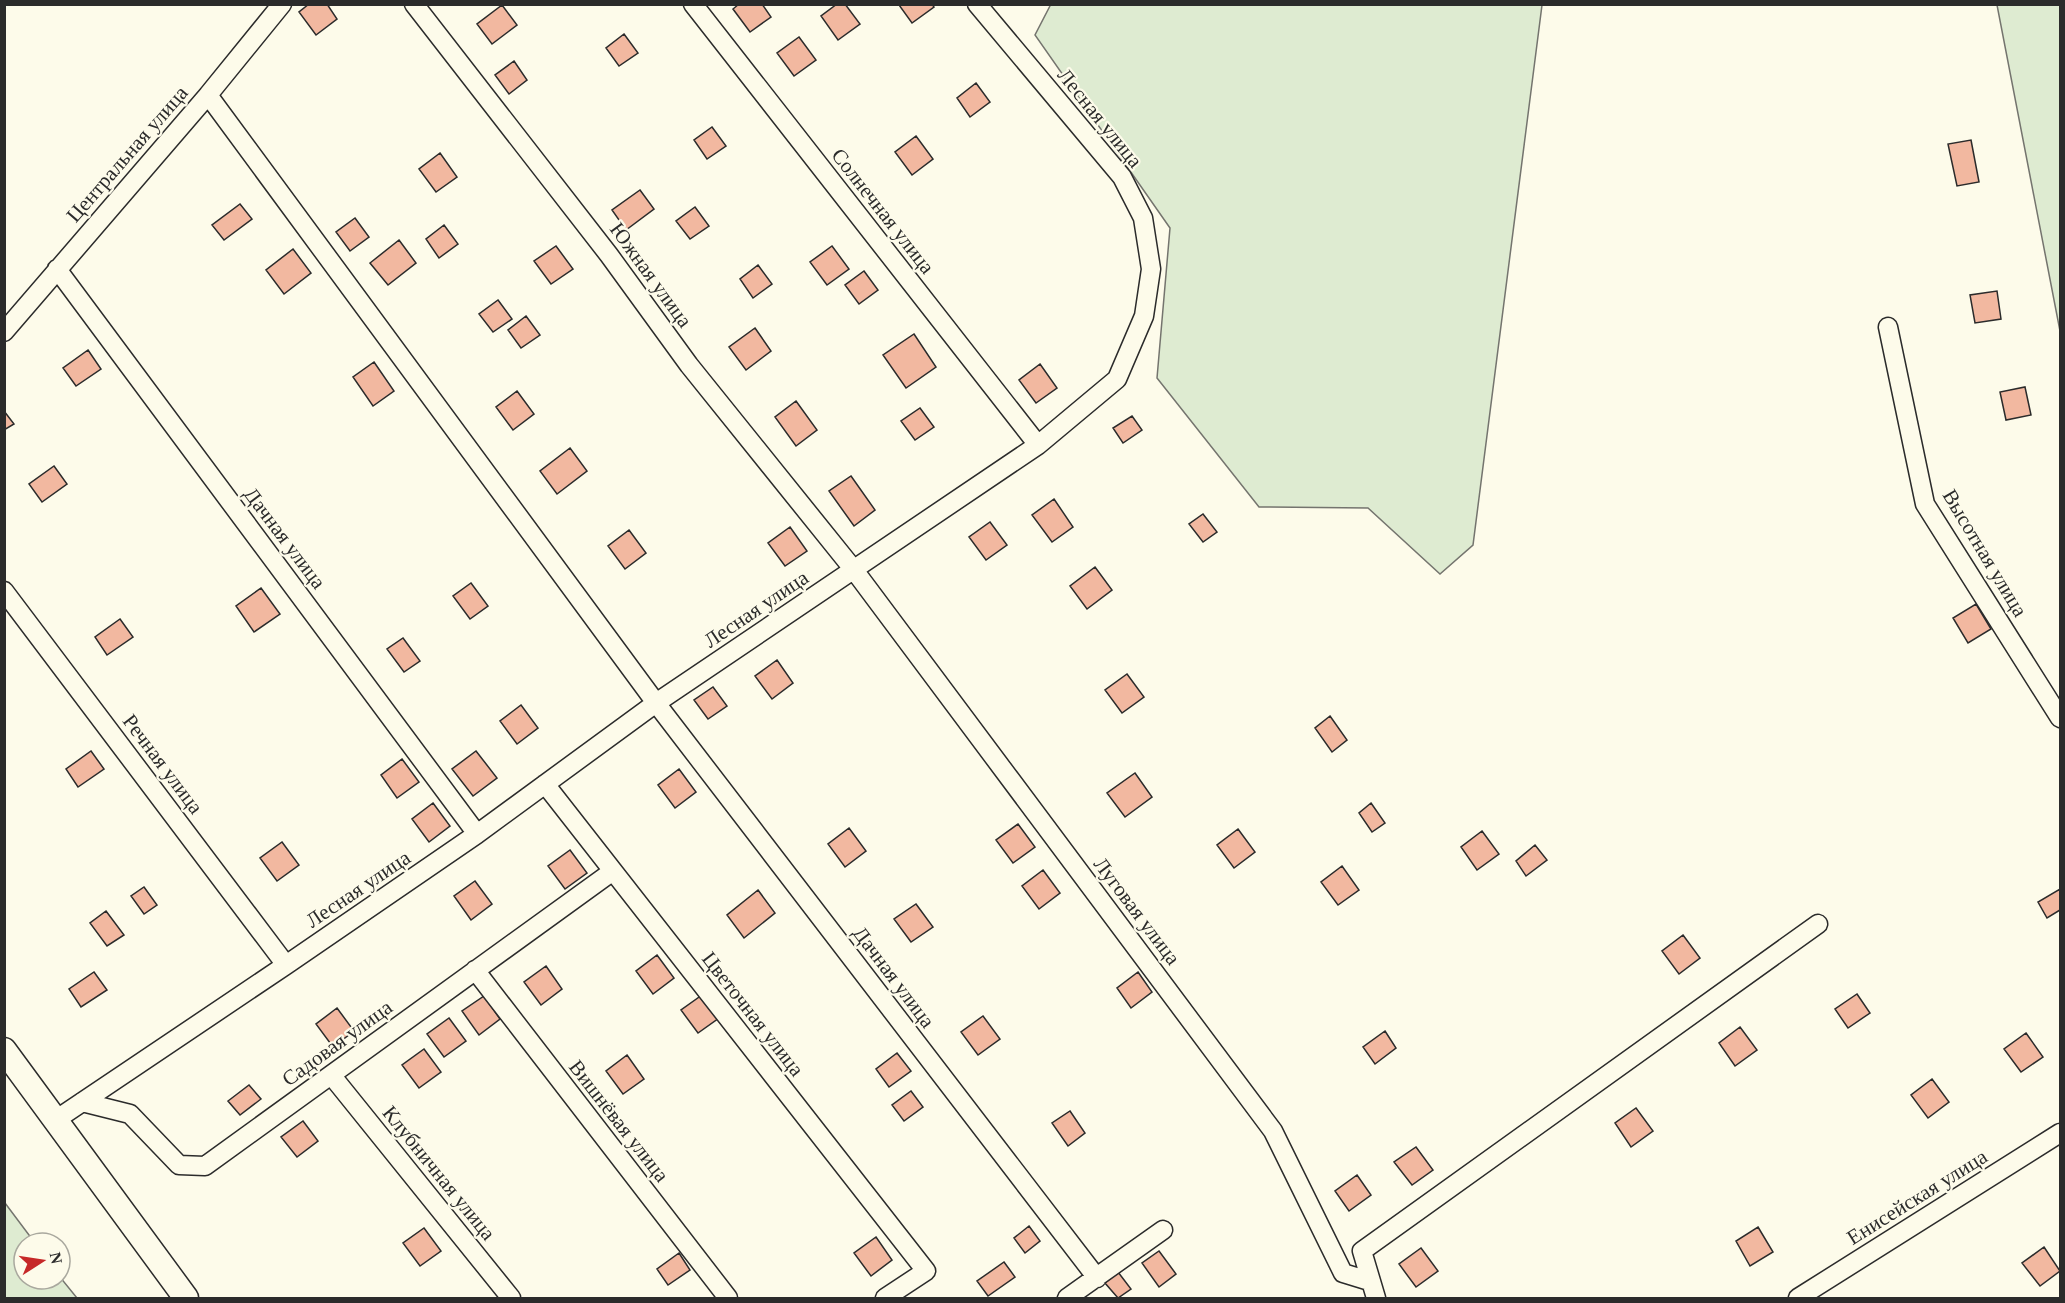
<svg xmlns="http://www.w3.org/2000/svg" width="2065" height="1303" viewBox="0 0 2065 1303" font-family="'Times New Roman',serif">
  <style>
    .green { fill: #deebd1; stroke: #74746e; stroke-width: 1.5 }
    .building { fill: #f2b8a0; stroke: #2b2b2b; stroke-width: 1.5 }
    .lines { fill: none; stroke-linecap: round; stroke-linejoin: round }
    .street-casing { stroke: #2b2b2b; stroke-width: 21 }
    .secondary-casing { stroke: #2b2b2b; stroke-width: 27 }
    .street { stroke: #fdfbea; stroke-width: 18 }
    .secondary { stroke: #fdfbea; stroke-width: 24 }
    .labels { text-anchor: middle; dominant-baseline: central; stroke-width: 4.5; stroke-linejoin: round; paint-order: stroke }
    .street-label { font-size: 21px; fill: #2b2b2b; stroke: #fdfbea }
  </style>
  <rect width="100%" height="100%" fill="#fdfbea"/>
  <!-- green -->
  <path class="green" d="M1051,4l491,1 -69,540 -33,29 -72,-66 -109,-1 -102,-129 13,-150 -135,-193z
    M1997,5h63v326z
    M5,1203l30,40h-11v36h36v-2l17,21h-72z"/>
  <!-- building -->
  <path class="building" d="M309,4h18l10,15 -21,16 -17,-23z
    M739,4h23l9,13 -21,15 -17,-23z
    M837,4h8l15,20 -22,16 -17,-24z
    M932,4l2,3 -22,16 -13,-18z
    M502,5l15,20 -25,19 -15,-20z
    M624,34l14,19 -19,13 -13,-18z
    M799,37l17,23 -22,16 -17,-23z
    M514,61l13,19 -18,14 -14,-19z
    M976,83l14,19 -20,15 -13,-19z
    M712,127l14,19 -19,13 -13,-19z
    M916,136l17,23 -21,16 -17,-23z
    M1971,140l8,42 -22,4 -9,-42z
    M440,153l17,24 -21,15 -17,-23z
    M640,190l14,19 -28,21 -14,-20z
    M240,204l12,15 -28,21 -12,-15z
    M695,207l14,19 -19,13 -14,-18z
    M355,218l14,19 -19,14 -14,-19z
    M444,225l14,19 -19,14 -13,-19z
    M399,240l17,23 -28,22 -18,-22z
    M556,246l17,23 -22,15 -17,-23z
    M832,246l17,23 -22,16 -17,-23z
    M293,249l18,24 -27,21 -18,-24z
    M758,265l14,19 -19,14 -13,-19z
    M864,271l14,19 -19,14 -14,-19z
    M1997,291l4,28 -26,4 -5,-28z
    M498,300l14,19 -19,13 -14,-18z
    M526,316l14,19 -19,13 -13,-18z
    M755,328l16,23 -25,19 -17,-23z
    M914,334l22,33 -30,21 -23,-33z
    M88,350l13,19 -25,17 -13,-18z
    M374,362l20,29 -21,15 -20,-29z
    M1040,364l17,24 -21,15 -17,-23z
    M2025,387l6,28 -25,5 -6,-28z
    M517,391l17,23 -21,16 -17,-23z
    M796,401l21,29 -21,16 -21,-29z
    M920,408l14,19 -19,13 -14,-19z
    M4,411l10,13 -10,6z
    M1132,416l10,14 -19,13 -10,-15z
    M570,448l17,23 -30,23 -17,-23z
    M54,466l13,18 -25,18 -13,-18z
    M851,476l24,34 -21,16 -25,-35z
    M1054,499l19,28 -21,15 -20,-27z
    M1203,514l14,18 -14,10 -14,-18z
    M990,522l17,23 -21,15 -17,-23z
    M790,527l17,24 -22,15 -17,-23z
    M629,530l17,23 -21,16 -17,-23z
    M1095,567l17,23 -25,19 -17,-23z
    M471,583l17,23 -18,13 -17,-23z
    M261,588l19,26 -26,18 -18,-26z
    M1976,604l15,25 -23,14 -15,-25z
    M120,619l13,18 -26,18 -12,-18z
    M403,638l17,23 -16,11 -17,-23z
    M777,660l16,23 -21,16 -17,-23z
    M1127,674l17,23 -22,16 -17,-23z
    M713,687l14,19 -19,13 -14,-19z
    M521,705l17,23 -21,16 -17,-23z
    M1330,716l17,24 -15,12 -17,-24z
    M91,751l13,18 -26,18 -12,-18z
    M476,751l21,27 -24,18 -21,-27z
    M402,759l17,23 -22,16 -16,-23z
    M679,769l17,23 -21,16 -17,-23z
    M1135,773l17,24 -27,20 -18,-24z
    M433,803l17,23 -21,16 -17,-23z
    M1371,803l14,20 -13,9 -13,-19z
    M1018,824l17,23 -22,16 -17,-23z
    M849,828l17,23 -21,16 -17,-23z
    M1238,829l17,23 -21,16 -17,-23z
    M1482,831l17,23 -22,16 -16,-23z
    M282,842l17,23 -22,16 -17,-23z
    M1535,845l12,15 -21,16 -10,-15z
    M570,850l17,23 -22,16 -17,-23z
    M1342,866l17,24 -21,15 -17,-23z
    M1043,870l17,23 -21,16 -17,-23z
    M475,881l17,23 -21,16 -17,-24z
    M144,887l13,18 -13,9 -13,-18z
    M2060,889v21l-13,8 -9,-16z
    M758,890l17,23 -31,25 -17,-23z
    M916,904l17,23 -22,15 -17,-23z
    M106,911l18,24 -17,11 -17,-23z
    M1683,935l17,23 -21,16 -17,-23z
    M657,955l17,23 -21,16 -17,-23z
    M546,966l16,23 -21,16 -17,-23z
    M94,972l13,18 -26,17 -12,-18z
    M1138,972l14,20 -21,16 -14,-20z
    M1857,994l13,19 -22,15 -13,-19z
    M702,995l17,23 -21,15 -17,-23z
    M484,996l16,23 -21,16 -17,-24z
    M337,1008l17,23 -21,16 -17,-23z
    M983,1016l17,23 -22,16 -17,-23z
    M449,1018l17,23 -22,16 -17,-23z
    M1740,1027l17,23 -22,16 -16,-23z
    M1385,1031l11,17 -21,16 -12,-17z
    M2026,1033l17,24 -22,15 -17,-23z
    M424,1049l17,23 -22,16 -17,-23z
    M897,1053l14,18 -22,16 -13,-18z
    M627,1055l17,24 -21,15 -17,-23z
    M1932,1079l17,23 -21,16 -17,-23z
    M249,1085l12,14 -21,16 -12,-14z
    M911,1091l12,16 -19,14 -12,-16z
    M1636,1108l17,23 -22,16 -16,-24z
    M1070,1111l15,22 -17,13 -16,-23z
    M303,1121l15,20 -21,16 -16,-20z
    M1416,1147l17,23 -21,15 -18,-23z
    M1357,1175l14,20 -22,16 -14,-20z
    M1029,1226l11,15 -15,12 -11,-15z
    M1758,1227l15,25 -23,14 -14,-25z
    M424,1228l17,23 -21,15 -17,-23z
    M876,1237l16,23 -21,16 -17,-23z
    M2044,1247l16,24 -20,15 -18,-23z
    M1421,1248l17,23 -22,16 -17,-23z
    M1159,1251l17,23 -17,13 -17,-24z
    M679,1253l11,17 -22,15 -11,-16z
    M1004,1262l11,15 -27,19 -11,-15z
    M1118,1272l13,17 -13,9 -13,-15z"/>
  <g class="lines">
    <defs>
      <path id="street" d="M414,4l195,251 80,110 165,205 419,561 70,142 26,8
        M693,4l345,441
        M208,95l448,608 441,575
        M57,269l420,565
        M1888,327l37,177 135,214
        M4,332l204,-237 74,-91
        M4,591l282,374
        M545,784l381,487 -41,27
        M475,970l253,328
        M332,1076l179,222
        M82,1102l48,12 49,51 26,1 408,-295
        M54,1121l232,-156 191,-131 179,-131 382,-258 79,-66 27,-63 7,-47 -8,-51 -21,-41 -145,-173
        M1067,1298l96,-68
        M1376,1298l-14,-47 456,-327
        M1798,1298l262,-165"/>
      <path id="secondary" d="M4,1050l182,248"/>
    </defs>
    <!-- street casing -->
    <use href="#street" class="street-casing"/>
    <!-- secondary casing -->
    <use href="#secondary" class="secondary-casing"/>
    <!-- street -->
    <use href="#street" class="street"/>
    <!-- secondary -->
    <use href="#secondary" class="secondary"/>
  </g>
  <g class="labels">
    <!-- street labels -->
    <g class="street-label">
      <text transform="translate(1100 118) rotate(51)">Лесная улица</text>
      <text transform="translate(127 154) rotate(-49)">Центральная улица</text>
      <text transform="translate(883 211) rotate(52)">Солнечная улица</text>
      <text transform="translate(651 275) rotate(54)">Южная улица</text>
      <text transform="translate(285 538) rotate(53)">Дачная улица</text>
      <text transform="translate(1985 553) rotate(59)">Высотная улица</text>
      <text transform="translate(756 609) rotate(-34)">Лесная улица</text>
      <text transform="translate(163 764) rotate(53)">Речная улица</text>
      <text transform="translate(358 889) rotate(-34)">Лесная улица</text>
      <text transform="translate(1137 911) rotate(53)">Луговая улица</text>
      <text transform="translate(894 977) rotate(53)">Дачная улица</text>
      <text transform="translate(753 1014) rotate(52)">Цветочная улица</text>
      <text transform="translate(337 1043) rotate(-36)">Садовая улица</text>
      <text transform="translate(619 1121) rotate(52)">Вишнёвая улица</text>
      <text transform="translate(439 1173) rotate(51)">Клубничная улица</text>
      <text transform="translate(1917 1197) rotate(-32)">Енисейская улица</text>
    </g>
  </g>
  <!-- border -->
  <rect width="2065" height="1303" fill="none" stroke="#2b2b2b" stroke-width="12"/>
  <!-- north arrow -->
  <g transform="translate(42 1261) rotate(78)"><circle r="28" fill="#fdfbea" stroke="#a9a89e" stroke-width="1.5"/>
  <path d="M0-4.5L10 22L0 15L-10 22Z" fill="#c62828"/>
  <text y="-9" font-size="16" font-weight="bold" text-anchor="middle" fill="#2b2b2b">N</text>
  </g>
</svg>
